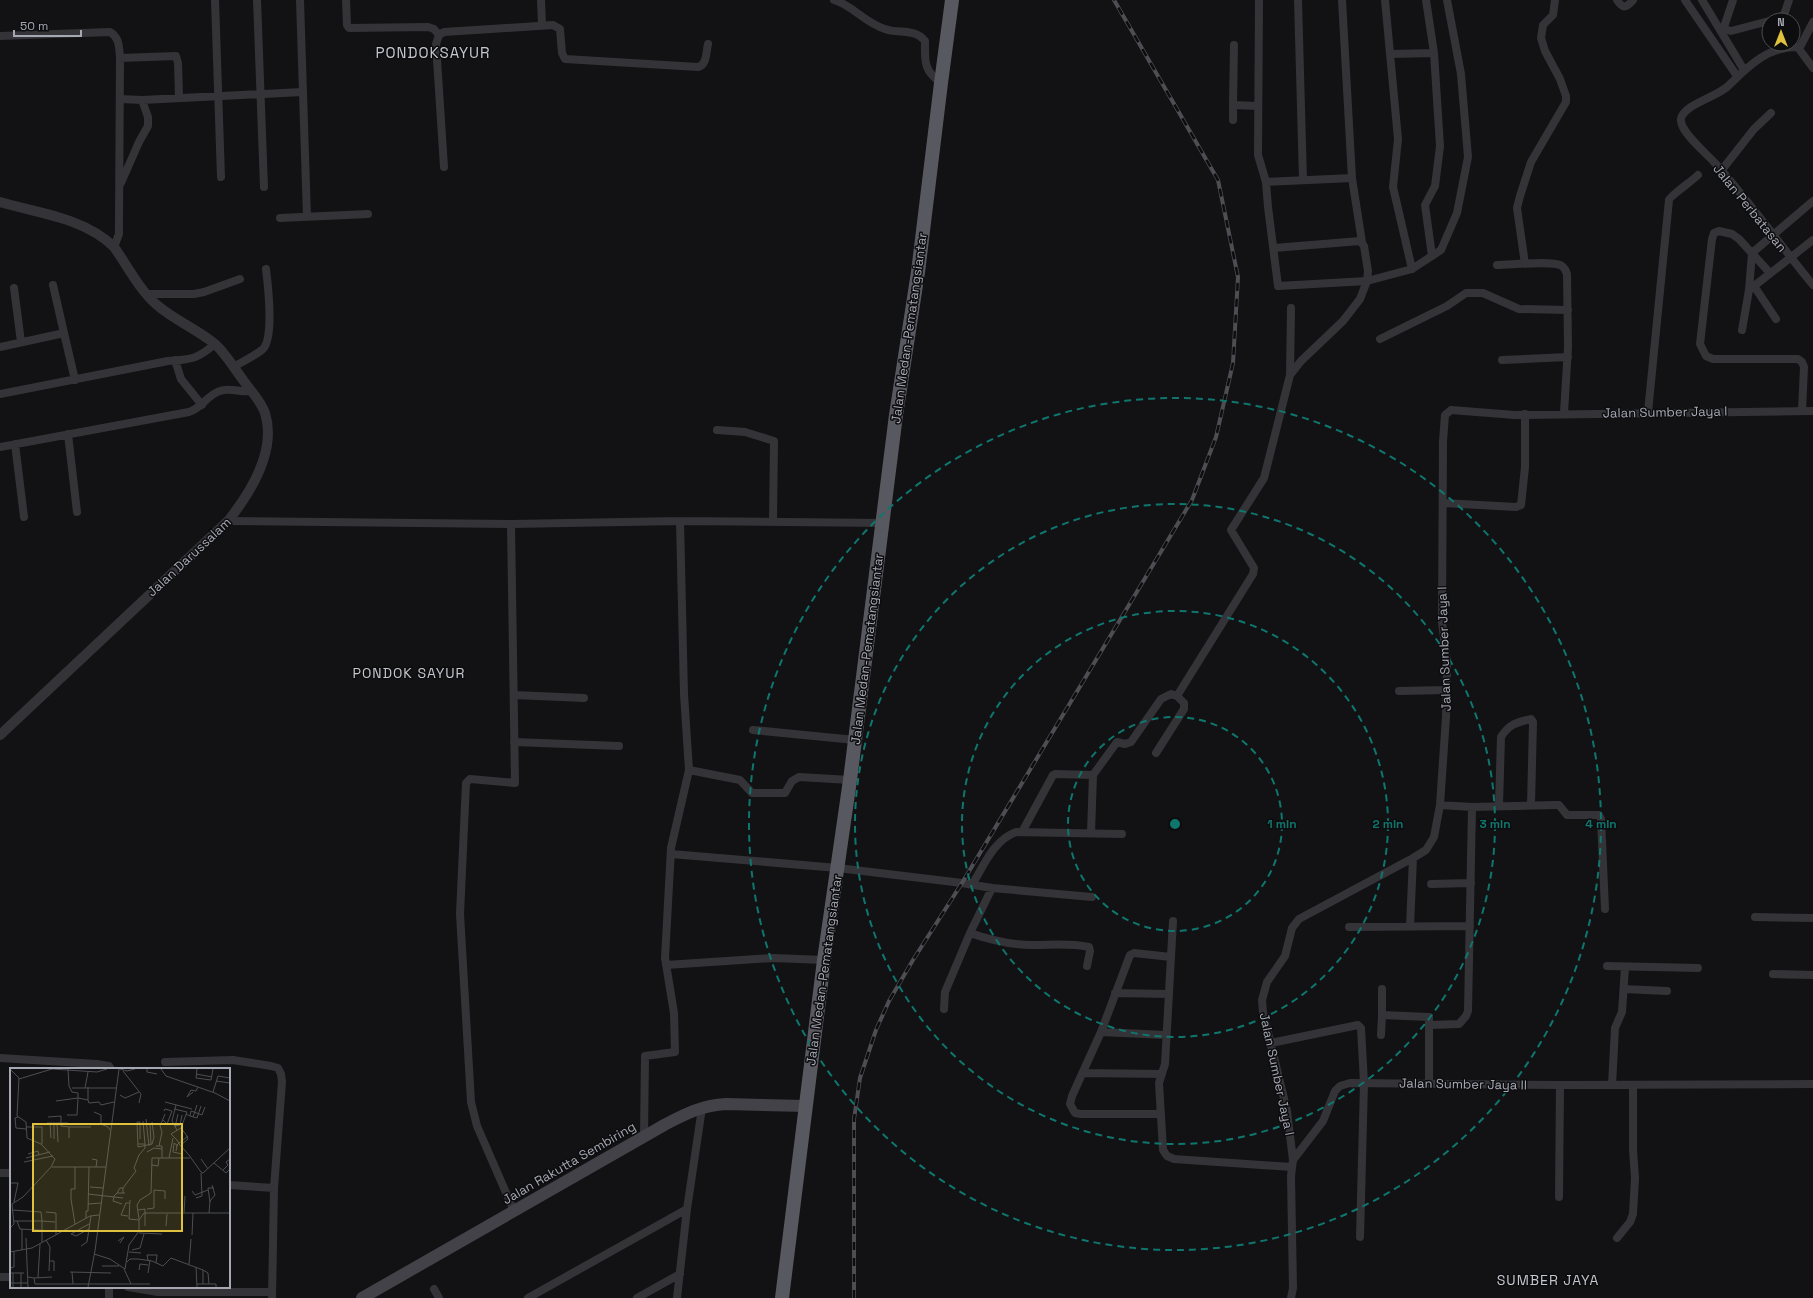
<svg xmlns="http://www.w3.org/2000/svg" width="1813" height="1298" viewBox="0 0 1813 1298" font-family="'Space Grotesk',sans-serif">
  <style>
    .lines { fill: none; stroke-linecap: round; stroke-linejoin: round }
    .minor { stroke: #343438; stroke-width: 8 }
    .tertiary { stroke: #343438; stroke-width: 10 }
    .secondary { stroke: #424248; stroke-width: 12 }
    .trunk { stroke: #585860; stroke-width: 14 }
    .rail-casing { stroke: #4d4d53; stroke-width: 4 }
    .rail { stroke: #0d0d0f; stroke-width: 2.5; stroke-dasharray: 8; stroke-linecap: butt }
    .ring { fill: none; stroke: #0f766e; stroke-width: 2; stroke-dasharray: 7 5 }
    .labels { text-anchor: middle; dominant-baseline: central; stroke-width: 3; stroke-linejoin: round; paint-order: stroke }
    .street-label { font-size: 13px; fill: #a5a7b3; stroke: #0d0d0f }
    .neighbourhood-label { font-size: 14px; letter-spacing: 1px; fill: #c5c7cf; stroke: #0d0d0f }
    .quarter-label { font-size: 15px; letter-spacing: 1px; fill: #c5c7cf; stroke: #0d0d0f }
    .inset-road { fill: none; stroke: #4d4e54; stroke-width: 1 }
    .view { fill: #e0c13e; fill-opacity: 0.15; stroke: #e0c13e; stroke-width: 2 }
    .inset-edge { fill: none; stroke: #a5a7b3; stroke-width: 2 }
    .centre { fill: #0f766e; stroke: #0d0d0f; stroke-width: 2 }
    .ring-label { font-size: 12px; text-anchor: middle; font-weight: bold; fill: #0f766e; stroke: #0d0d0f; stroke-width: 3; stroke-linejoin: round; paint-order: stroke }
  </style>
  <rect width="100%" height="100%" fill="#121214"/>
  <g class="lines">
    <!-- minor -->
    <path class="minor" d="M215,0l6,177
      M257,0l7,187
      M300,0l7,217
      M346,0l1,25 2,3 79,-1 6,2 5,6
      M541,0l1,25
      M834,0c18,5 31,23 51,29 13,5 30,-1 40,12 0,20 -2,29 16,42
      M1259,0l-1,155 8,27 2,25 10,79 89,-5 45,-12 29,-19 16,-37 11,-56 -7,-83 -14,-74
      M1298,0l5,180
      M1342,0l10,178 10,64
      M1385,0l13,139 -5,48 19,82
      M1426,0l8,53 6,93 -5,40 -10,19 7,51
      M1617,0c6,9 9,8 16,0
      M1685,0l52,76
      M1702,0l42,70
      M1773,20l11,-5 5,-15
      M1724,29l7,2 38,-10
      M1722,33l11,-33
      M0,36l110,-4c10,6 9,16 10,26l-1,164v12l-5,13
      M1234,45l-1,60 25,1
      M1799,49l14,-27
      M1391,54l43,-1
      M120,58l56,-2 2,7 1,34
      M1813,68l-14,-19 -3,-2c-30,0 -49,21 -69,40 -11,10 -44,18 -46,32 -2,12 25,34 33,43 35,39 66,83 99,123
      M120,99l22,1 160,-8
      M1233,105v15
      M444,167l-8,-123 3,-9 5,-3 109,-7 7,4 2,24 3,6 133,8c9,-2 8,-15 10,-23
      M1721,171l33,-42 17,-16
      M1266,182l86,-4
      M121,183l18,-41 9,-16v-9l-6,-17
      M280,218l88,-4
      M1525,264l-8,-56 3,-12 11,-34 35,-60v-6l-6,-17 -15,-28 -4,-13 2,-13 10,-10 2,-15
      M1497,265c13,0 57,-5 65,1 3,2 4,5 5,8l1,73 -4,66
      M1770,273l-31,-34 -7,-5 -13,-3 -5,2 -2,6 -12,105 6,12 7,3h85l4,3 2,5 -2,44
      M53,285l11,48
      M1754,286l22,33
      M14,288l7,54
      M1749,290l64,-50
      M147,294h47l10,-2 36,-13
      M1742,330l7,-40 3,-37 61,-52
      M1380,339l67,-33 19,-13h17l36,16 49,1
      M0,347l64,-14 11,47
      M175,360l6,19 21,26
      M1502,360l66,-3
      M234,367c9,-6 21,-11 29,-18 11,-11 5,-64 3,-80
      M1290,375l1,-67
      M0,394l168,-33c23,-2 28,-1 47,-17
      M1648,412l21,-212c1,-4 23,-19 29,-25
      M717,430l28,2 29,9 -1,81
      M68,434l9,78
      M15,444l9,73
      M0,447l189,-35c13,-4 18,-17 31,-21 10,-4 21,2 31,0
      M1443,503l73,4 5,-2 4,-38v-53
      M228,521l283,3 169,-3 203,2
      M511,524l4,259 -45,-4 -4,4 -6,131 11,188 6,24 37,85
      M1399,691l48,-1
      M514,695l70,3
      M753,730l102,10
      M514,742l105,4
      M1156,753l28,-44v-6l-7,-7
      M689,770l51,10 12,13h33l7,-12 7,-4 51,3
      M1093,775l24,-33 8,2 6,-2 30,-43 10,-5 6,2 76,-122 1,-6 -23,-38 33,-52 26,-103 11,-14 42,-40 17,-22 7,-18 1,-10 -4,-25 -4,-5 -86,7
      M1440,805l32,2 83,-2h4l8,10h32l2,4 4,90
      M1499,806l2,-69c9,-14 15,-14 30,-18l2,3 -2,83
      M1022,832l31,-57 2,-1 38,1 -2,58
      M671,854l167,14 124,15 30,5 100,9
      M1431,884l40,-1
      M972,885c12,-20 22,-45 44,-53l106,2
      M992,888l-22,45c20,7 41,12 63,12 19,0 37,-2 56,2l1,4 -3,15
      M1755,917l58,1
      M1173,921l-8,143 -6,19 4,67 4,6 7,3 118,8
      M1410,926l3,-68
      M1349,927l121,-1
      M666,965l107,-7 51,2
      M1607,966l91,2
      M1773,974l40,1
      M1382,989v26
      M1624,989l43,2
      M1115,993l54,1
      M944,1009l1,-17 25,-59
      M1430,1025l29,-1 7,-8 2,-5 4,-204
      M1101,1032l65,3
      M1381,1035l1,-20 47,2v67
      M1271,1043l87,-18 3,3 3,55 -4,154
      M0,1058l97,6 12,2 2,3
      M165,1062l68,-2 38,6 7,2 3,6 1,8 -8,106 -2,110
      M1083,1073l79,1
      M1612,1085l3,-57 7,-16 3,-45
      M1160,1114h-79l-6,-1 -5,-9 2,-8 29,-64 29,-77 4,-2 37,4
      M644,1136l1,-80 30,-4 -1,-39 -9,-55 6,-110 18,-78 -5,-76 -4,-173
      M1293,1160l-6,-49 -24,-99 -1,-12 5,-18 18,-26 7,-28 7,-9 114,-61 13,-8 8,-13 6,-32 6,-88 1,-55 -5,-40 1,-181 2,-26 6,-5 64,5 298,-4
      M0,1173h11
      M229,1185l45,3
      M1559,1197l1,-112
      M1617,1238l13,-16 3,-8 2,-36 -2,-28v-65
      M0,1277h11
      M109,1287v11
      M128,1287l30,5h114
      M434,1289l5,9
      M528,1298l159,-89
      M637,1298l43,-24
      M677,1298l10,-89 15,-101
      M1291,1298l2,-10 -2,-112 2,-16 30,-39 12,-30 5,-5 10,-3 210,2 253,-1"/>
    <!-- tertiary -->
    <path class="tertiary" d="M0,202c38,11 85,16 114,45 13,18 26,44 43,58 17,15 40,24 58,39 11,10 19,24 28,36 7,10 18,21 22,33 12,38 -14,79 -37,108l-228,214"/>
    <!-- secondary -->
    <path class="secondary" d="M362,1298l304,-174c19,-10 37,-19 60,-20l79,2"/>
    <!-- trunk -->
    <path class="trunk" d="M782,1298l42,-338 26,-180 46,-365 22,-143 23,-189 11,-83"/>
    <defs>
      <path id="rail" d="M854,1298v-179l6,-41 16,-48 13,-29 24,-41 49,-77 230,-383 24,-63 17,-74 5,-86 -20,-97 -104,-180"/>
    </defs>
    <!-- rail casing -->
    <use href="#rail" class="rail-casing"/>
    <!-- rail -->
    <use href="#rail" class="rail"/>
  </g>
  <!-- distance rings -->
  <g class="ring">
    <circle cx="1175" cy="824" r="107"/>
    <circle cx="1175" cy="824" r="213"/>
    <circle cx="1175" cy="824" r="320"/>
    <circle cx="1175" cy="824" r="426"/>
  </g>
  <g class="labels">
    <!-- street labels -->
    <g class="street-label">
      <text transform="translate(1750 208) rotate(51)">Jalan Perbatasan</text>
      <text transform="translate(909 328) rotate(-82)">Jalan Medan-Pematangsiantar</text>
      <text transform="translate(1665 412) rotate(-1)">Jalan Sumber Jaya I</text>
      <text transform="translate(189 557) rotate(-43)">Jalan Darussalam</text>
      <text transform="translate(867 649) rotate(-83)">Jalan Medan-Pematangsiantar</text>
      <text transform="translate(1444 649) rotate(-92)">Jalan Sumber Jaya I</text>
      <text transform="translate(824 970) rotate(-82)">Jalan Medan-Pematangsiantar</text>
      <text transform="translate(1277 1074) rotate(78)">Jalan Sumber Jaya I</text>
      <text transform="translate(1463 1084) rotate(1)">Jalan Sumber Jaya II</text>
      <text transform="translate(569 1163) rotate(-30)">Jalan Rakutta Sembiring</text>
    </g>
    <!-- neighbourhood labels -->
    <g class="neighbourhood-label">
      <text x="409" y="673">PONDOK SAYUR</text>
      <text x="1548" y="1280">SUMBER JAYA</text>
    </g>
    <!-- quarter labels -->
    <g class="quarter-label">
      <text x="433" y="52">PONDOKSAYUR</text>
    </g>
  </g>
  <!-- overview -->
  <g transform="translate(10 1068)">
    <rect width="220" height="220" fill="#121214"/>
    <path class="inset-road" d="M0,1l9,9M58,1l1,17 3,6 6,1v5l10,2 1,3 10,-1 2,3 13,-3M110,1l7,2 8,-2M137,1v3l10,2M151,1l5,7 49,17 15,8M187,1l-1,9 15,2 2,-11M113,3l18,23 -2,9M186,6l16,3M9,11l33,-10 45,3 10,-3M206,13l14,2M78,19v13M62,20h13l3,-16M75,20h31M183,24l-6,5 4,-7 5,1 2,-4M203,24l5,-16 12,2M110,27l5,3 14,-6M46,33l22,-3 -1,17h-10M155,34l27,7M166,37l-4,16 5,9M164,41l13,3 -6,16M84,44l7,3v9l7,3 2,3M176,46l4,2 1,-5 11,4 3,-8M180,48l7,2 4,-12M8,49l-3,1 1,10 10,1M38,49l13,-1v10l8,1M183,49l4,-12M136,51l3,27M153,52l4,4 5,-13 -7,-2 -1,2M133,53l2,23M127,54l1,25 14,-3 2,-7 -2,-15M127,54h3v17M37,55h21M40,55l1,15M44,55v16M47,55l1,19M140,56l1,21M165,58l5,-1 2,-10M16,59h16v17M165,59l3,-13M59,70v-11h22M171,77l7,-6 -1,-3M146,78h6v12M149,78l3,-14 -2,-6 5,-12M168,78l-4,-3 -1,9 9,2 -1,4M166,83l1,-6 2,-2 8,-6v-1l-6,-8 -10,6 5,5 3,4v1l10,11 12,17 2,1 27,-25M137,84l7,-4 8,1M18,86l10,-3 1,4M16,90l24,-6M159,90l4,-20M82,91l5,1 -1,7M191,91l7,10M14,94l29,-6M204,95l12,10 4,-4M142,97l6,1 1,-8M42,99h54M65,99v22h-4v10l4,25M213,102l5,-5 -2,-3 4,-3M0,115h8l-4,19M80,119l13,1M113,120l13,-17 -2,-3 5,-13 6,-7v-4h-7M144,122l11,1v8M182,123l3,4 13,-5M107,125l3,-5h3v5M78,126l35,4M103,129l4,-4h8M104,129l-1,4 9,3M186,130l6,-2 -1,-23M120,132l-1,19 10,1M200,134l-2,-14h6M78,136l13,-1M137,141l7,-1v-18M2,142l29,2 1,9 13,1M128,142l7,-1v17M36,144l10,1v22M174,145l1,-17M199,145l1,-12 5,-6 -3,-10M118,148l-7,-1 5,-12h3M76,150v-7h2l1,-44M129,151l-2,-14 3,-5 11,-7 1,-35h38M4,153h28v21M7,153l3,8 35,2M156,158l1,-12M0,160l4,-4 -2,-20 11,-7 28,-30 4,-8 -14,-15 -14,-6 -1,-16 -9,-6 2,-38M12,161v21M79,161l-13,7 -5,-2 18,-10M129,165l23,1M182,167l1,-22M16,170l2,49M36,172l4,7 -1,24M108,173l6,-4 -4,6M71,178l6,-4 4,-26M122,182l8,-2 4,-14M0,184l22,-4 58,-32 9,-1M119,184l12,1M84,186l16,5 15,10 4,-24 10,-14v-11l5,-7h86M138,192l-1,-5h10l-1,8M40,193h4v10M117,194l3,-3h8l14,2 11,5 8,-8 32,12v14M179,196l2,-25M92,198h17M186,199l1,20M0,200l4,-1v-16M129,202l1,-6 8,1M193,202l5,3 1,11M60,204l41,1M62,204l1,12M0,205h14M138,205l2,-13M18,209l6,1 1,6h96l-7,-15M24,210l18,-1M28,210l2,-34M0,215h18M121,216h19M187,216h19v3M3,219v-14M11,219v-14M78,219l7,-36 24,-182"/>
    <path class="view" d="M23,56h149v107h-149z"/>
    <rect width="220" height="220" class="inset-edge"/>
  </g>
  <circle cx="1175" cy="824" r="6" class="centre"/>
  <g class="ring-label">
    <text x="1282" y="828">1 min</text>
    <text x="1388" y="828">2 min</text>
    <text x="1495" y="828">3 min</text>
    <text x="1601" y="828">4 min</text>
  </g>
  <!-- north arrow -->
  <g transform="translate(1781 32)"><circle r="19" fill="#0d0d0f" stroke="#4a4b51"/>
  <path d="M0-3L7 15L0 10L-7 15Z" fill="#e0c13e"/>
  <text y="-6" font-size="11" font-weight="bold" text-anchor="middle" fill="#a5a7b3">N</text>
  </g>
  <!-- scale -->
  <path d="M14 30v6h67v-6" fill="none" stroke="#a5a7b3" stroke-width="2"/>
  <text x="20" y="30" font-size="12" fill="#a5a7b3" stroke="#0d0d0f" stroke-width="3" paint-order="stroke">50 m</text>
</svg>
